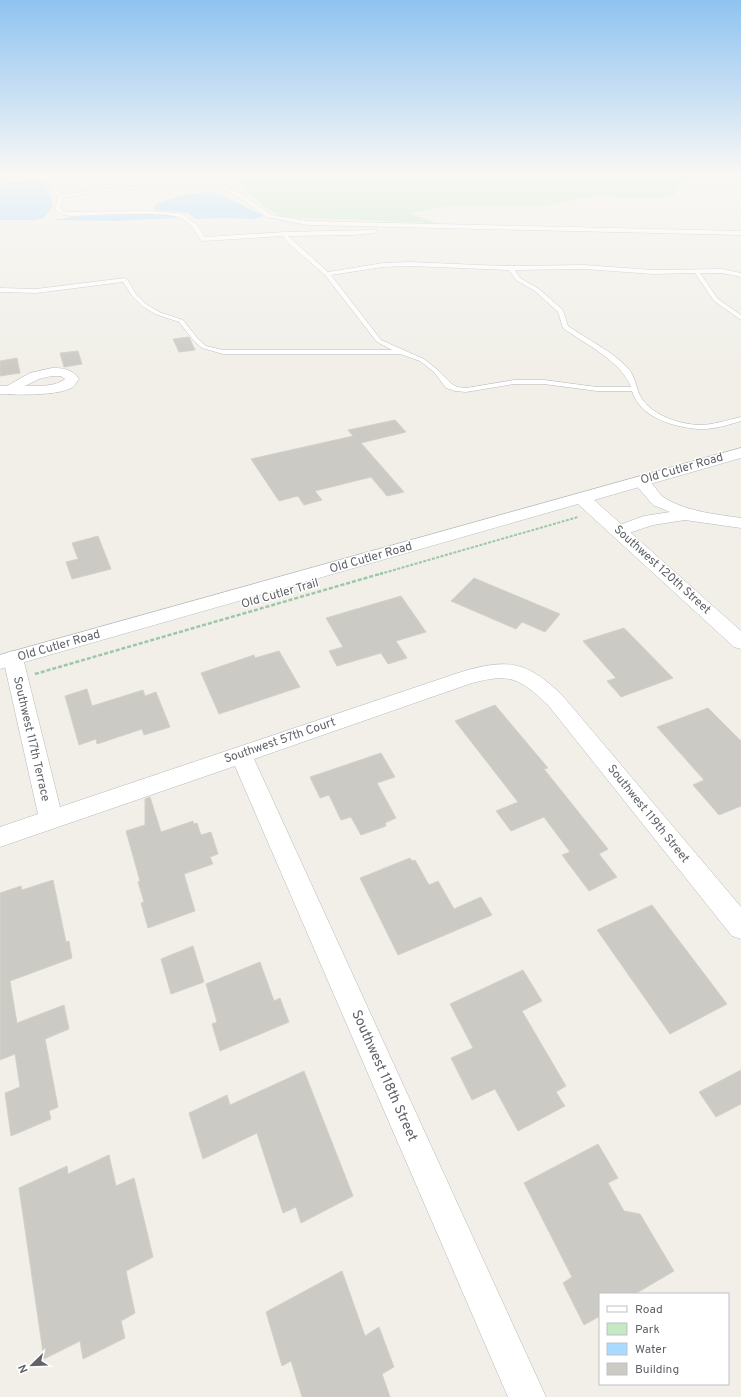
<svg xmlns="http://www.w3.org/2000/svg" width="741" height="1397" viewBox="0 0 741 1397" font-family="Overpass,sans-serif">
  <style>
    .green { fill: #c5e8c5 }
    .water { fill: #aadaff }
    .building { fill: #cccac5; stroke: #d6d1c6 }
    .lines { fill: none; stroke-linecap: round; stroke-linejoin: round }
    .lane-casing { stroke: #b5b8bc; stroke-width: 1 }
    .street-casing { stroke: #b5b8bc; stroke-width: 1 }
    .secondary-casing { stroke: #b6babf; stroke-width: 1 }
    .path-far1 { stroke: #9cc7a9; stroke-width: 2; stroke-dasharray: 3 1.5; stroke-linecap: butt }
    .path { stroke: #9cc7a9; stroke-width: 2.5; stroke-dasharray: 4 2; stroke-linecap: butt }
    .lane { fill: #fff; fill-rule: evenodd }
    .street { fill: #fff; fill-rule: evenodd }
    .secondary { fill: #fff; fill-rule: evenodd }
    .labels { text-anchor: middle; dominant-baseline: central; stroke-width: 3; stroke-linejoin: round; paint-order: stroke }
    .street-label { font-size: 12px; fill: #5f6368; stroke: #fff }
    .near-street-label { font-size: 14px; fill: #5f6368; stroke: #fff }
  </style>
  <rect width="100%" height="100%" fill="#f1efe8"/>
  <!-- green -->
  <path class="green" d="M0,173h102l-102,13z
    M229,173h512v5h-22l-37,4 -8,13 -26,4 -51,-4 -53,11h-94l-40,7 26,10 -153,-6 -19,-10z"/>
  <!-- water -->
  <path class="water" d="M18,181l27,1 8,23 -9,13 -9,2h-35v-36z
    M209,192l14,4 41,20 -9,3 -33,-1 -26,1 -7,-5 -7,-2 -29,-2 4,-7 28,-8z
    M152,214l23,2 3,2 -64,3 -63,-1 30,-4z"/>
  <!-- building -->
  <path class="building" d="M189,337l6,13 -16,2 -6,-13z
    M78,351l4,13 -18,3 -4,-14z
    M17,358l3,15 -20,3v-15z
    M395,420l11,12 -45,11 43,49 -17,4 -16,-19 -56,14 7,9 -18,5 -6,-9 -19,5 -28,-42 102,-23 -5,-6z
    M98,536l13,33 -39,10 -6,-17 12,-3 -6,-16z
    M474,578l86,36 -15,18 -23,-10 -6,7 -65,-28z
    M401,596l25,36 -30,9 11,17 -19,6 -7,-11 -44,13 -8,-15 14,-4 -17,-29z
    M624,628l49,50 -52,19 -14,-16 9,-3 -33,-37z
    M279,651l21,36 -81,27 -18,-41 53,-18 1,3z
    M87,689l5,17 51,-16 2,6 11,-4 14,35 -26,8 -2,-6 -45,15 -1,-5 -17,6 -14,-49z
    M495,705l53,63 -4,1 64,80 -9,5 18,23 -28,14 -27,-36 8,-3 -26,-35 -33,14 -15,-20 22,-9 -63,-81z
    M708,708l33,33v65l-22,9 -26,-30 11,-5 -47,-53z
    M381,753l14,24 -18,6 19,35 -11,5 1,3 -25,9 -10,-18 -10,3 -12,-25 -9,3 -10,-21z
    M150,797l11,35 32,-11 1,3 3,-1 4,12 10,-3 7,22 -8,3 3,7 -29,10 11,37 -47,17 -7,-25 3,-1 -6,-20 2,-1 -14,-50 19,-6v-26z
    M410,858l2,3 3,-1 14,25 9,-4 16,28 27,-12 11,18 -94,40 -38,-77z
    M53,880l13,62 3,-1 3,17 -62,23 7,42 47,-18 5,24 -24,10 13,68 -9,4 2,8 -40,17 -6,-43 15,-6 -5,-33 -15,6v-167l21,-7 1,4z
    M652,905l75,99 -57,30 -73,-104z
    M193,946l11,36 -33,12 -10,-35z
    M260,962l14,39 6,-3 9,24 -69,29 -8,-27 5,-2 -11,-38z
    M523,970l19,31 -20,10 44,75 -10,6 9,14 -47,25 -23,-42 -23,11 -21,-42 22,-10 -23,-44z
    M741,1070v34l-25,13 -17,-25z
    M304,1071l49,125 -52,27 -5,-16 -13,6 -26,-80 -54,26 -14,-46 38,-18 3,10z
    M598,1144l20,34 -10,5 16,28 16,3 34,57 -39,23h-35v22l-16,9 -21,-42 9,-6 -48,-94z
    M109,1155l7,31 18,-8 19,79 -27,14 9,42 -14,8 4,17 -42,21 -3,-18 -36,18 -25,-171 48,-22 1,8z
    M342,1271l23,65 14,-9 15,40 -12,7 8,23h-88l-11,-36 -9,5 -16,-54z"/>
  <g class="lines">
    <defs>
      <path id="lane" d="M73,173h15l-36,5c6,4 5,12 9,17l27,-4 65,-6 16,-7 2,-5h4l-2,7 -19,7 -66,6 -26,5 -1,11 3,3 82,-1 35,2 16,12 8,12 79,-5 92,-2v2l-2,1 -22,2 -64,1 40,36 55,-9 27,-1 93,4 81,-1 69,5 69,-1 19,4v4l-19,-4h-22l18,26 23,16v5l-27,-19 -19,-28 -42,1 -69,-5 -69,1 5,8 19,11 24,21 5,16c19,13 45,26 60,42 8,9 8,22 14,31 12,17 37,25 57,26 14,0 28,-5 42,-8v4c-13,4 -29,9 -43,8 -24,-2 -58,-11 -66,-38h-35l-53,-7h-30l-48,8 -11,-1 -9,-3 -12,-16 -14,-11 -20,-7h-177l-21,-6 -8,-7 -15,-19 -24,-8 -13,-8 -10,-10 -9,-14 -87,11 -36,-1v-4l36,1 89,-11 2,1 9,15 10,10 13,8 24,8 15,19 8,7 17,4h169l-15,-8 -52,-67 -38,-33 -4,-6 -80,5 -2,-1c-6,-9 -11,-17 -20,-22 -10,-7 -93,-3 -110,-2l-10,-2 -6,-4 3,-13c-5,-6 -5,-14 -11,-18l-47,4v-2zM410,266l99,4 7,10 19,11 23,21 5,16c22,16 58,33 68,59h-34l-53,-7h-30l-48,8 -9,-1 -5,-3 -14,-14 -14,-11 -43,-19 -50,-65 52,-8z
        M213,173h4l9,14 15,7 30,21 37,6 433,10v4l-433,-10 -41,-8 -30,-21 -15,-7z"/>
      <path id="street" d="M52,368c12,0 20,1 27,11 -2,2 -4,6 -6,8 -13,9 -57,8 -73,7v-8h7l23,-13zM52,376h9l4,3c-9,8 -28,7 -40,7l14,-7z
        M641,476c12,3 15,17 25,23 23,13 49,15 75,19v10l-56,-8 -32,5 -33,11 -6,-1 -3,-4 3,-4 30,-11 26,-4 -17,-7 -18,-21 -2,-3 2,-3z
        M13,651l7,2 3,5 37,149 401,-135c47,-14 65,-11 101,23l179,212v32l-9,-3 -184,-231c-29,-27 -37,-32 -76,-22l-218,76 292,638h-38l-273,-631 -235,81v-20l38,-13 -35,-156 3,-5z"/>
      <path id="secondary" d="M741,448v10l-147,42 147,131v18l-7,-2 -156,-143 -578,165v-14z"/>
    </defs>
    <!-- lane casing -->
    <use href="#lane" class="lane-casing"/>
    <!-- street casing -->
    <use href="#street" class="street-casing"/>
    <!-- secondary casing -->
    <use href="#secondary" class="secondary-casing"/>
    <!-- path-far1 -->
    <path class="path-far1" d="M380,574l198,-57"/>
    <!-- path -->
    <path class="path" d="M35,674l348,-101"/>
    <!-- lane -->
    <use href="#lane" class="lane"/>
    <!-- street -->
    <use href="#street" class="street"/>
    <!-- secondary -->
    <use href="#secondary" class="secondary"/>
  </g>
  <!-- sky -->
  <linearGradient id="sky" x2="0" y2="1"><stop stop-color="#8fc3f1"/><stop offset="0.47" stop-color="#f9f8f5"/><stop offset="1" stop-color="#f9f8f5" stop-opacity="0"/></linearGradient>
  <rect width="741" height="369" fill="url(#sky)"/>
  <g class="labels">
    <!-- street labels -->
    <g class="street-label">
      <text transform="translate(682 469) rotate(-16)">Old Cutler Road</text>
      <text transform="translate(371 558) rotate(-16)">Old Cutler Road</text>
      <text transform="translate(662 570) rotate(42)">Southwest 120th Street</text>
      <text transform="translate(280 594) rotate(-16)">Old Cutler Trail</text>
      <text transform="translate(59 646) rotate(-16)">Old Cutler Road</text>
      <text transform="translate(31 739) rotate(77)">Southwest 117th Terrace</text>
      <text transform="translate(280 741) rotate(-19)">Southwest 57th Court</text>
      <text transform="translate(648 814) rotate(51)">Southwest 119th Street</text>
    </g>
    <!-- near-street labels -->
    <g class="near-street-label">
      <text transform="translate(384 1076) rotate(66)">Southwest 118th Street</text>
    </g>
  </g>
  <!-- legend -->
  <rect x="599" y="1293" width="130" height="92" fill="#ffffff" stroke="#bfc1c3"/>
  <rect x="607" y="1306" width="20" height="6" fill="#ffffff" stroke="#bfc1c3"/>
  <text x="635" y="1313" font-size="12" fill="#5f6368">Road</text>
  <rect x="607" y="1323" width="20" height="12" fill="#c5e8c5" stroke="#bfc1c3"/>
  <text x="635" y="1333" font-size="12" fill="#5f6368">Park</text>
  <rect x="607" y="1343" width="20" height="12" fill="#aadaff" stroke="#bfc1c3"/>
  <text x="635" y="1353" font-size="12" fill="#5f6368">Water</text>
  <rect x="607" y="1363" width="20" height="12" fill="#cccac5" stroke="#bfc1c3"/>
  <text x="635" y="1373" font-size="12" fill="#5f6368">Building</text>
  <!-- north arrow -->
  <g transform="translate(32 1365) rotate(247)" stroke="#ffffff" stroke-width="3" paint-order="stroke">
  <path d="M0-3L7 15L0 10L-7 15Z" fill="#5f6368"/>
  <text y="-6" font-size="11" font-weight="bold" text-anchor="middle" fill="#5f6368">N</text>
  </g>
</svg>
